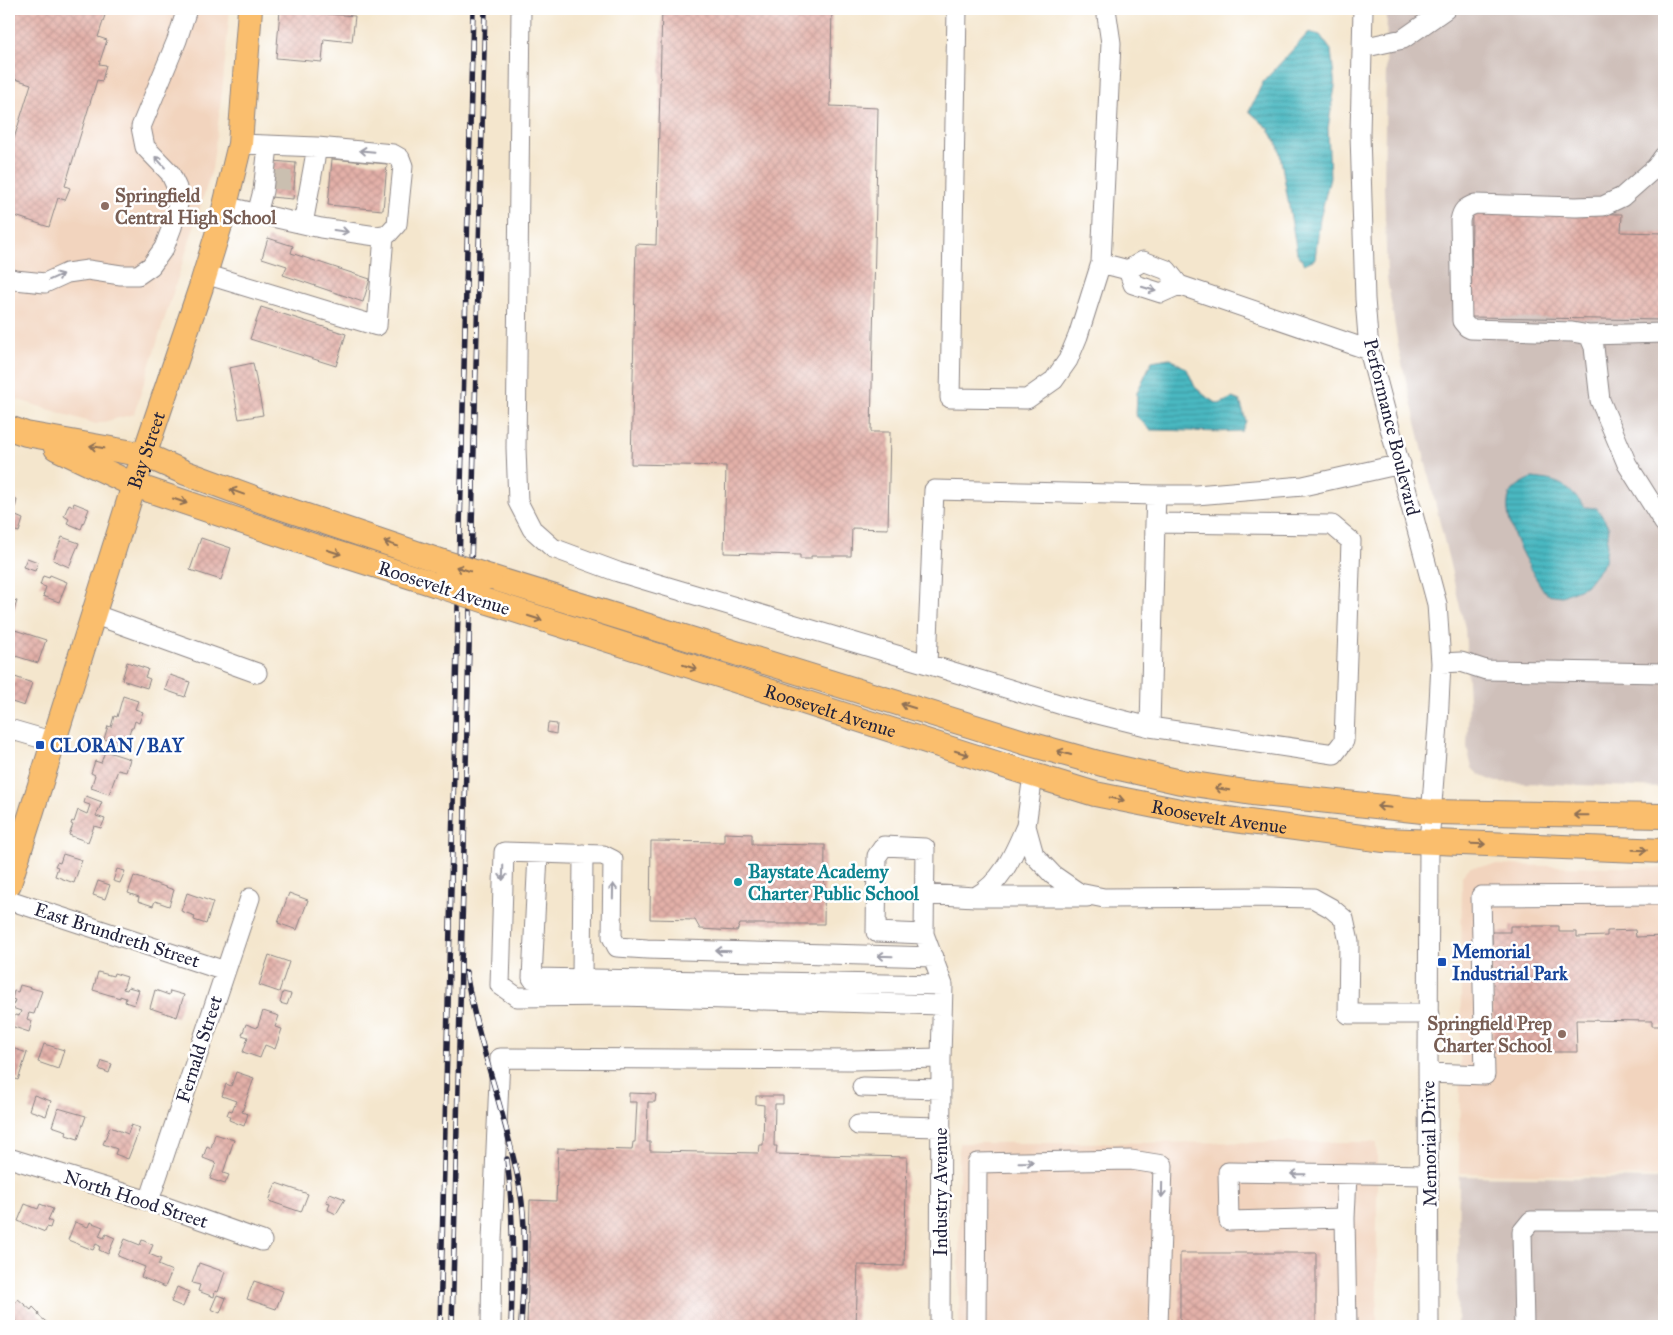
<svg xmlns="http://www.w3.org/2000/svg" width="1673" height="1335" viewBox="0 0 1673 1335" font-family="'IM FELL Great Primer',serif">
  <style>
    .built { fill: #f2d4be }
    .industrial { fill: #cfc0ba }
    .water { fill: url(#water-rules); stroke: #366d7e }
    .building { fill: url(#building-cross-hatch) }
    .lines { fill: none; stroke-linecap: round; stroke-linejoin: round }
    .minor-tunnel { stroke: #cabfb0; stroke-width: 19; stroke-dasharray: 19 9; stroke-linecap: butt }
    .minor-casing { stroke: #8b8484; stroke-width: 21 }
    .major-casing { stroke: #8b8484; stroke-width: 26 }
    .minor { stroke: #fff; stroke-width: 19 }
    .major { stroke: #fabe6d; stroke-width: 24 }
    .rail-casing { stroke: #22223b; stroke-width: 5.5 }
    .rail { stroke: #fff; stroke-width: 4; stroke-dasharray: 11; stroke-linecap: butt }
    .major-bridge-casing { stroke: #8b8484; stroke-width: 26; stroke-linecap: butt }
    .major-bridge { stroke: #fabe6d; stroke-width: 24 }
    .oneway { stroke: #9c9ca7 }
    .oneway2 { stroke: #8e7054 }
    .education-dot { fill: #8d6e63; stroke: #fff; stroke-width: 2 }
    .transit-dot { fill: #1a4fb4; stroke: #fff; stroke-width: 2 }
    .culture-dot { fill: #0f9aa8; stroke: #fff; stroke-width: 2 }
    .labels { text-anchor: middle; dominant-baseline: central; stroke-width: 5; stroke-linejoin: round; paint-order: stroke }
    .education-label { font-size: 19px; font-weight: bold; fill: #785e54; stroke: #fff; text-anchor: start }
    .street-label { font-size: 19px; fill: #22223b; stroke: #fff }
    .transit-label { font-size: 19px; font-weight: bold; fill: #164399; stroke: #fff; text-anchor: start }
    .culture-label { font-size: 19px; font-weight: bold; fill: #0d838f; stroke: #fff; text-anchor: start }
  </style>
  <defs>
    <pattern id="water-rules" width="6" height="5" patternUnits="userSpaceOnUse" patternTransform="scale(1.25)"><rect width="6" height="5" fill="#49b8c1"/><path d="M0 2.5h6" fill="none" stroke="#3c959e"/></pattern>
    <pattern id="building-cross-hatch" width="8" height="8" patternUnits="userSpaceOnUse" patternTransform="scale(1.25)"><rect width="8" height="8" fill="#e3b0a8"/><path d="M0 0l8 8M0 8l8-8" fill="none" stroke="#c29792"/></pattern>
  </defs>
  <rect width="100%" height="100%" fill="#fff"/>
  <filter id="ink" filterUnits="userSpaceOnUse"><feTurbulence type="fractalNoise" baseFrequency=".02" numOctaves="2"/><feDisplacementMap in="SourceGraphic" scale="10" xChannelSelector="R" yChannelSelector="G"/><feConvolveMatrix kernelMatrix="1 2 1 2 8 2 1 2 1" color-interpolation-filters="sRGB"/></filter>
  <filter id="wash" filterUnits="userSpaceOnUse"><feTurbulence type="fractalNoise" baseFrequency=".0096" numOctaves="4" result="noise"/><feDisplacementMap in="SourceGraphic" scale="20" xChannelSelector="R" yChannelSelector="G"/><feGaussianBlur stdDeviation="1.12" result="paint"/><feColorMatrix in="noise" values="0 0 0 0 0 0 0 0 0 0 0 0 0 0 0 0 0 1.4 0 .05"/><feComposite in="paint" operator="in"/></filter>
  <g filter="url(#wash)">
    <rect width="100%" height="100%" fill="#f4e6cd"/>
    <!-- built -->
    <path class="built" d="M9,9h221l-8,84 -10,76 -23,74 -55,171 -38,10 -87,-27z
      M1493,865l171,3v309l-205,-4 3,-297 8,-9z
      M1377,1142v184h-418v-183z"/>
    <!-- industrial -->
    <path class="industrial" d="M1387,9h277v779l-168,-6 -14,-6 -10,-8 -5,-21 2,-46 -4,-73 -66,-277 -12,-73 -3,-92z
      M1459,1176l205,3v147h-207z"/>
    <!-- water -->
    <path class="water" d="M1309,32l11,3 11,15 4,37 -7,41 2,49 -10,42 -5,40 -11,5 -7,-11 -18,-105 -10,-19 -20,-18 14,-29z
      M1169,358l18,11 8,18 14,12 10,5 13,-6 8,3 6,20 -4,10c-31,2 -61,-1 -92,-1l-14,-14 1,-24 15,-31z
      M1532,478c30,3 33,6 53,29l12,1 12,19 -4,35 -19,24 -24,10 -16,-2c-14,-21 -45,-71 -37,-97 3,-10 15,-15 23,-19z"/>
    <g id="blocks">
      <!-- building -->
      <path class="building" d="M9,9h98l-9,28 9,3 -8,24 7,1 -4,16 -5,-1 -32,106 5,2 -5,12 -7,-2 -9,29 -40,-13v-70l3,1 19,-61 -22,-7z
        M662,9h170l-2,97 48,2 -7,324h19l-2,97 -36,-1 -1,28h-40v3h-11v-4l-76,-2 2,-87 -95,-2 5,-220 20,1z
        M280,10l75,6 -3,26 -28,-3 -2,23 -46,-4z
        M332,159l55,5 -4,46 -55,-5z
        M273,161l23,2 -3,36 -23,-2z
        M1472,212l150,2 -1,18 43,1v87l-193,-3z
        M268,238l25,8 -2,7 79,26 -7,23 -80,-27 4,-9 -25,-8z
        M261,307l85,27 -10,32 -86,-27z
        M253,363l10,52 -24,4 -10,-51z
        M9,498l8,2 -4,16 -4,-1z
        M74,503l15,6 -8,20 -14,-6 2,-4 -5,-3 5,-12 4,2z
        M16,516l7,3 -4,13 -7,-2z
        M62,537l17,6 -10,24 -16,-7z
        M201,538l30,10 -10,32 -31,-10z
        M27,558l11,4 -3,9 -12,-4z
        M50,575l17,7 -8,20 -16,-6 3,-9 -6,-2 3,-9 6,2z
        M9,592l4,2 -2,5 6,2 -5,16 -3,-1z
        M15,630l31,10 -8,23 -29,-9v-7z
        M127,662l21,7 -3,8 5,2 -3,9 -25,-8z
        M170,675l20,7 -5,15 -20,-7z
        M15,677l17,6 -8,23 -15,-5v-7z
        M123,696l15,5 -3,8 8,3 -4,11 -4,-2 -2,7h-2l-6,18 -21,-7 4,-13 3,1 3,-11 3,1z
        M548,723l9,1 -1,10 -9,-2z
        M105,751l25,8 -4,13 -8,-2 -9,24 -18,-6 4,-13 -4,-2 4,-12 6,2z
        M86,796l16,6 -6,14 9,3 -4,9 -7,-2 -6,16 -19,-7 4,-10 -2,-1 1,-3 2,1 4,-12 9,4 3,-9 -6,-2z
        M724,833l28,1v10l73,1 -1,79h-84l-3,7 -37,-2 -5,-9 -45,-1 1,-78 73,1z
        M63,854l19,6 -8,23 -19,-7 3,-9 -3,-1 2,-4 3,1z
        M117,869l8,2 -5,12 -7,-2z
        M134,876l40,14 -5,16 -14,-5 -2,5 -15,-5 1,-4 -11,-4z
        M98,881l12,4 -5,14 -12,-4z
        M187,893l26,9 -7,22 -12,-4 1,-4 -14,-5z
        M289,893l19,7 -11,30 -19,-7z
        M1510,926h49v6h18v5l30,-1v-5l28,-1 1,7 28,-1v90h-12v-5l-76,-1 1,32h-84l-1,-120h18z
        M269,955l20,7 -10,30 -20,-7z
        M98,972l15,4 1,-3 13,4 -4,12 4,1 1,-3 11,3 -5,15 -9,-3 1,-4 -6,-2v2l-27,-8z
        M20,985l22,6 -8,23 -5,-1 -2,6 5,2 -3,11 -18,-6 4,-11 4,1 2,-5 -9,-3 3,-8 -3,-1 2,-8 4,1z
        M155,990l14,5 1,-4 14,4 -7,22 -27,-9z
        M283,992l8,2 -4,11 -7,-2z
        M263,1011l16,5 -4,11 7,2 -7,20 -10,-4 -5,13 -17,-6 5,-15 -6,-2 4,-11 11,4z
        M44,1044l20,6 -6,19 -20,-7z
        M9,1047l18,6 -9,27 -9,-4z
        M102,1061l10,3 -3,9 -10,-4z
        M236,1072l18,6 -12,34 6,2 -4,12 -15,-6 1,-4 -3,-1 2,-5 3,1 4,-10 -14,-5 4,-12 5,2z
        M629,1093l27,1 -1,8h-7l-1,40h3v9l109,2 1,-8h3l1,-40 -8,-1v-8h27v8h-8l-1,42h3l-1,8 131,3 -3,109 -46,-1 -2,61h-329l3,-126 26,1 2,-53 74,2 1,-8h2l2,-40h-8z
        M34,1095l17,6 -5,15 -17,-6z
        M58,1108l28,8 -8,23 -12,-4 1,-4 -15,-5z
        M131,1125l9,3 -12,31 -13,-5 2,-5 -14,-5 7,-17 18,7z
        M215,1134l19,6 -11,33 6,2 -4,9 -15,-5 6,-16 -13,-5 4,-12 4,2z
        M276,1183l32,11 -7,18 -32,-11z
        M330,1193l15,6 -9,15 -8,-4 2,-7 -4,-1z
        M25,1204l13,5 2,-5 13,5 -5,11 4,2 -2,6 -3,-1 -2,5 -27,-11z
        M75,1222l13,5 2,-5 13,5 -4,9 5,2 2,-4 9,4 -7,16 -9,-4 1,-4 -4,-2 -3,6 -25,-10z
        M125,1239l15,6 2,-5 11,5 -4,9 12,5 -3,6 14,6 -7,16 -24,-10 4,-10 -27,-11z
        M1180,1253h136v73h-136z
        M199,1263l26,9 -7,20 -3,-1 -1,6 -16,-6 2,-6 -8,-2z
        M254,1281l29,10 -7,18 -29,-10z
        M177,1287l12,5 -6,15 -12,-5z
        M217,1295l9,3 -6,15 -9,-4z
        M18,1299l13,11 2,-3 6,6 -1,2 13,11h-30l-12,-10v-6z"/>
    </g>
  </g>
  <g filter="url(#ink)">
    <use href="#blocks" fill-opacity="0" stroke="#8b8484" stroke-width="1"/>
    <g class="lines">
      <!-- minor-tunnel -->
      <path class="minor-tunnel" d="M272,179l22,2"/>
      <defs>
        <path id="minor" d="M521,9l-5,439 2,54 14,27 21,19 65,24 309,92
          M957,9l-7,389 77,1 27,-19 14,-20 10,-24 23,-73
          M1106,9l5,34 -10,220 27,7 15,-9 24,9 12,15 190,65
          M1363,9l-3,125 5,165 4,51 68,254 4,59 -3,61 -9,119 -1,217 1,266
          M1362,48l41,-9 43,-30
          M1664,156l-8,11 -34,30 -19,9 -27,1 -101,-3c-10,4 -13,6 -15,17l2,100 5,6 4,2 101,3 17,3 5,12 6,53 27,64 37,59
          M224,206l97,22 55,8 12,-2 9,-10 6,-58 -3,-8 -7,-4 -76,-7 -77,-3
          M257,214l6,-23 5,-45
          M303,224l14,-77
          M1128,270l5,14 28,9 18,-8
          M205,274l172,52 7,-91
          M9,278l6,2 30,3 22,-10 21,-3 33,5h17l13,-9 13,-18 8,-21 6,-23 -1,-16 -7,-15 -25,-26 -4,-20 36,-87 10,-31
          M1589,335l75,-2
          M1156,495h40l107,-9 98,-22
          M93,614l164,59
          M1441,663l20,-1 25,8 178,3
          M1150,727l5,-204 1,-28 -222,-5 -7,174 135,41 88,22 184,27 10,-13 7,-200 -19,-16 -177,-2
          M9,729l45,13
          M1026,826l7,-51
          M538,854l-6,124 411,7 -2,73 -1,268
          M924,894l51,3h112
          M975,897c28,-15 39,-44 51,-71l8,29 19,20 26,18 25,5 160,-1 49,1 18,10 13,11 5,23 -1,72h81
          M9,900l216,71
          M924,934l-48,-2 1,-76 7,-10 41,2 -1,86 19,51
          M934,957l-287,-8 -30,-2 -5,-10 1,-77 -10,-5 -99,-3 -4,133 17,12 103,-1 322,9
          M582,979l1,-125
          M1428,1073l57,2 -4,-179 183,-1
          M862,1087l79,2
          M858,1125l83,2
          M9,1158l140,43 113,40
          M1347,1175l-2,43 2,108
          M149,1201l101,-303
          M1345,1218l-116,3 -1,-49 201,3
          M491,1326l1,-86 8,-182 352,2 89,-2
          M976,1326l1,-163 154,-3 32,5 -5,161
          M1524,1326l-2,-94 9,-11h133"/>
        <g id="major">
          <path d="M9,428l17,6 119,21 41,18 79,29 172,58"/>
          <path d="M56,448l78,37 177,60 123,39"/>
          <path d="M490,577l540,167 72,20 79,18 71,11 180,19 232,4"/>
          <path id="s1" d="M489,602l544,173 62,19 110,22 179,24 280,11"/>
          <path id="s2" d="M9,884l125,-399 67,-198 20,-65 19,-78 10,-135"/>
        </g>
      </defs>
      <!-- minor casing -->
      <use href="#minor" class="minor-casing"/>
      <!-- major casing -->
      <use href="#major" class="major-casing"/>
      <!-- minor -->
      <use href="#minor" class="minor"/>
      <!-- major -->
      <use href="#major" class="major"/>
      <defs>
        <path id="rail" d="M466,972c12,74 41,144 54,217 8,45 3,93 1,137
          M507,1159c7,56 6,111 4,167
          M440,1326l33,-1317
          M452,1326l33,-1317"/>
      </defs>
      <!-- rail casing -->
      <use href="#rail" class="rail-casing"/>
      <!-- rail -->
      <use href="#rail" class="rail"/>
      <defs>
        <path id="major-bridge" d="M437,560l53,17
          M434,584l55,18"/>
      </defs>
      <!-- major-bridge casing -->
      <use href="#major-bridge" class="major-bridge-casing"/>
      <!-- major-bridge -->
      <use href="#major-bridge" class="major-bridge"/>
    </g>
    <!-- one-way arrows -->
    <defs><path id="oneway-shaft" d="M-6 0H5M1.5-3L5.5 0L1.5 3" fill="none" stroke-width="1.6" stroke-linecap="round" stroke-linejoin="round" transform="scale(1.25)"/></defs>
    <g class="oneway">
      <use href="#oneway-shaft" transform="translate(367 151) rotate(-175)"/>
      <use href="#oneway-shaft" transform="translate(160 162) rotate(-132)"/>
      <use href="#oneway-shaft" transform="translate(341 231) rotate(8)"/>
      <use href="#oneway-shaft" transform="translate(56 277) rotate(-24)"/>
      <use href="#oneway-shaft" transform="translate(1149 289) rotate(17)"/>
      <use href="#oneway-shaft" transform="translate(503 873) rotate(92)"/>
      <use href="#oneway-shaft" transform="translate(613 891) rotate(-89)"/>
      <use href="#oneway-shaft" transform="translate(723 951) rotate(-178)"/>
      <use href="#oneway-shaft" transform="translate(885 956) rotate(-178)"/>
      <use href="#oneway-shaft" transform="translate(1026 1162) rotate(-1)"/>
      <use href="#oneway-shaft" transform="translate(1298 1174) rotate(-179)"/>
      <use href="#oneway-shaft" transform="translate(1162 1190) rotate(91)"/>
    </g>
    <g class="oneway2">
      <use href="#oneway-shaft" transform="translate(97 447) rotate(-170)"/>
      <use href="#oneway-shaft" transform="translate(237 492) rotate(-160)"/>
      <use href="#oneway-shaft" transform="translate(180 501) rotate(19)"/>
      <use href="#oneway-shaft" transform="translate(391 544) rotate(-161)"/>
      <use href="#oneway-shaft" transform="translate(334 552) rotate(18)"/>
      <use href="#oneway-shaft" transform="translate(463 569) rotate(-162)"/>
      <use href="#oneway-shaft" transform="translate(535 618) rotate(18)"/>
      <use href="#oneway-shaft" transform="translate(690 667) rotate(18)"/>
      <use href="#oneway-shaft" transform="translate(908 706) rotate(-163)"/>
      <use href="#oneway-shaft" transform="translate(962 753) rotate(17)"/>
      <use href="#oneway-shaft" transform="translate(1064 753) rotate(-164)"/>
      <use href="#oneway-shaft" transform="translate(1222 789) rotate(-171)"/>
      <use href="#oneway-shaft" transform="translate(1117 799) rotate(12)"/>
      <use href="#oneway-shaft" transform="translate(1384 807) rotate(-174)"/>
      <use href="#oneway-shaft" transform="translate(1581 815) rotate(-179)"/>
      <use href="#oneway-shaft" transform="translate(1478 844) rotate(2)"/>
      <use href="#oneway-shaft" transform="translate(1640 850) rotate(2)"/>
    </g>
  </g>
  <!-- markers -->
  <g class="education-dot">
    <circle cx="105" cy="206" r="5"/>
    <circle cx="1562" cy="1034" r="5"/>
  </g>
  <g class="transit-dot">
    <rect x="35" y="740" width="10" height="10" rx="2.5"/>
    <rect x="1437" y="957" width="10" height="10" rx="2.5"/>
  </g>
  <circle class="culture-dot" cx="738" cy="882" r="5"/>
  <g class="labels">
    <!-- education labels -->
    <g class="education-label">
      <text x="115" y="195">Springfield<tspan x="115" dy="22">Central High School</tspan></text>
      <text x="1552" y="1023" text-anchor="end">Springfield Prep<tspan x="1552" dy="22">Charter School</tspan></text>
    </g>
    <!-- street labels -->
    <g class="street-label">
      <text transform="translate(1392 427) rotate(76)">Performance Boulevard</text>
      <text stroke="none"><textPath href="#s2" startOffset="455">Bay Street</textPath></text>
      <text transform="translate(444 588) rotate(18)">Roosevelt Avenue</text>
      <text stroke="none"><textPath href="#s1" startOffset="358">Roosevelt Avenue</textPath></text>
      <text stroke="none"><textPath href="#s1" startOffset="762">Roosevelt Avenue</textPath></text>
      <text transform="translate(117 935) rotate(18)">East Brundreth Street</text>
      <text transform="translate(199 1049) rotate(-72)">Fernald Street</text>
      <text transform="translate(1429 1144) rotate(-91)">Memorial Drive</text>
      <text transform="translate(940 1192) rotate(-90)">Industry Avenue</text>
      <text transform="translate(136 1199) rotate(18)">North Hood Street</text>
    </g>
    <!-- transit labels -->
    <g class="transit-label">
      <text x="50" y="745">CLORAN / BAY</text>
      <text x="1452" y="951">Memorial<tspan x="1452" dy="22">Industrial Park</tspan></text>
    </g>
    <!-- culture labels -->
    <g class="culture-label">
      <text x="748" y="871">Baystate Academy<tspan x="748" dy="22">Charter Public School</tspan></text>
    </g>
  </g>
  <!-- margin -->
  <rect width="1673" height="1335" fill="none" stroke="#fff" stroke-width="30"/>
</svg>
